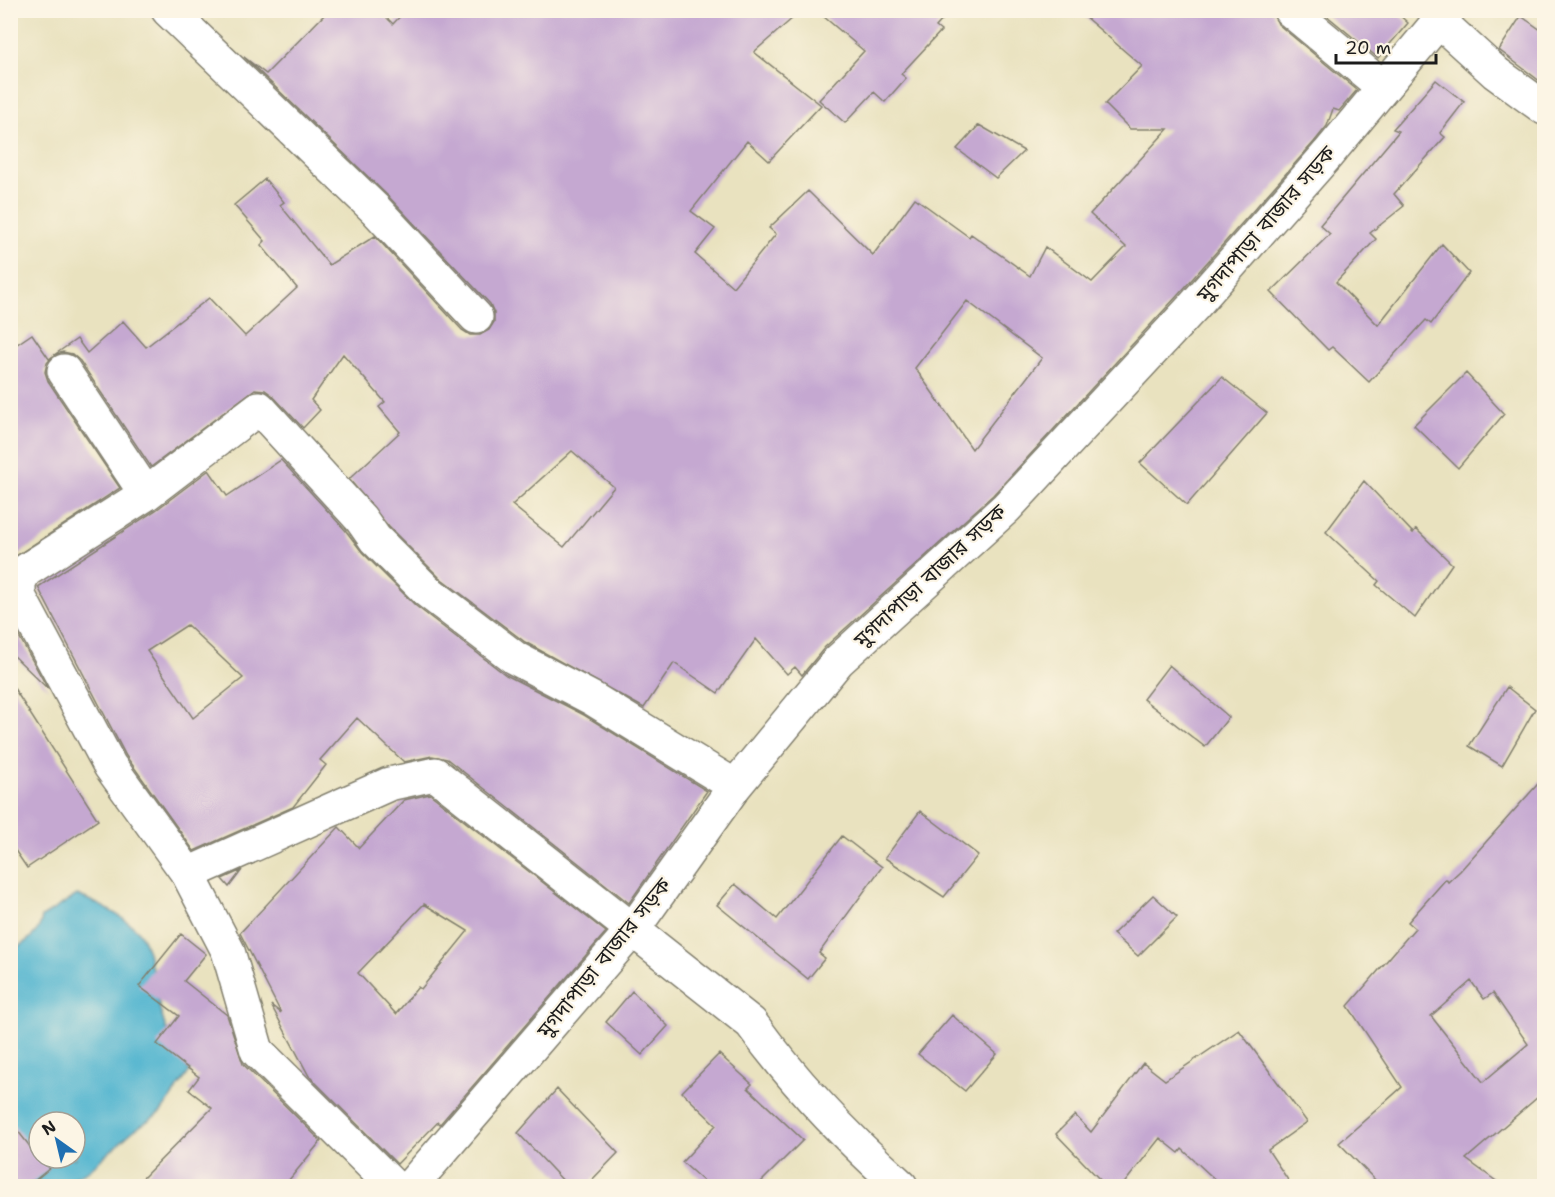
<svg xmlns="http://www.w3.org/2000/svg" width="1555" height="1197" viewBox="0 0 1555 1197" font-family="'Shantell Sans','Noto Sans Bengali',sans-serif">
  <style>
    .water { fill: #50b4cf; stroke: #366876; stroke-width: 1.5; fill-rule: evenodd }
    .building { fill: #c5a8d1; fill-rule: evenodd }
    .lines { fill: none; stroke-linecap: round; stroke-linejoin: round }
    .minor-casing { stroke: #827f6e; stroke-width: 36 }
    .minor { stroke: #fff; stroke-width: 33 }
    .labels { text-anchor: middle; dominant-baseline: central; stroke-width: 4.5; stroke-linejoin: round; paint-order: stroke }
    .street-label { font-size: 21px; fill: #1c1c1c; stroke: #fcf5e5 }
  </style>
  <rect width="100%" height="100%" fill="#fcf5e5"/>
  <filter id="ink" filterUnits="userSpaceOnUse"><feTurbulence type="fractalNoise" baseFrequency=".0167" numOctaves="2"/><feDisplacementMap in="SourceGraphic" scale="12" xChannelSelector="R" yChannelSelector="G"/><feConvolveMatrix kernelMatrix="1 2 1 2 8 2 1 2 1" color-interpolation-filters="sRGB"/></filter>
  <filter id="wash" filterUnits="userSpaceOnUse"><feTurbulence type="fractalNoise" baseFrequency=".008" numOctaves="4" result="noise"/><feDisplacementMap in="SourceGraphic" scale="24" xChannelSelector="R" yChannelSelector="G"/><feGaussianBlur stdDeviation="1.35" result="paint"/><feColorMatrix in="noise" values="0 0 0 0 0 0 0 0 0 0 0 0 0 0 0 0 0 1.4 0 .05"/><feComposite in="paint" operator="in"/></filter>
  <g filter="url(#wash)">
    <rect width="100%" height="100%" fill="#e9e2bf"/>
    <!-- water -->
    <path class="water" d="M77,895c20,8 44,20 60,35 14,13 18,64 24,83 6,21 15,41 29,58l-29,41 -28,19 -44,39 -22,12 -30,3 -26,-10 -1,-224c15,-8 30,-17 32,-34zM39,1122h36v36h-36z"/>
    <g id="blocks">
      <!-- building -->
      <path class="building" d="M329,10h50l14,14 13,-14h396l-48,42 67,53 -52,56 -22,-20 -56,70 24,18 -20,25 38,33 43,-53 -7,-6 39,-37 65,64 42,-57 54,39 2,-3 59,42 15,-29 47,35 34,-35 -36,-33 78,-85h-38l-25,-25 37,-38 -65,-56h195l6,14 79,66 -18,21 -6,-2 -6,17 -13,16 -135,152 -186,201 -168,152 -23,28 -7,-8 -8,7 -31,-35 -38,54 -44,-30 -30,45 -119,-66 -86,-65 -50,-50 -40,-48 51,-47 -21,-25 6,-5 -42,-48 -32,46 9,10 -17,18 -31,-33 -7,-5 -10,-1 -104,78 -71,-106 -8,-7 -9,-2 -9,3 23,-16 10,14 36,-32 23,26 63,-49 36,38 52,-48 -36,-43 4,-4 -31,-36 31,-26 19,23 -4,3 49,60 46,-29 87,94 8,5h10l9,-5 5,-8v-9l-4,-9 -102,-108 -144,-139 22,17zM967,301l75,57 -70,91 -57,-81zM572,451l42,36 -50,60 -52,-42z
        M816,10h135l-15,17 5,4 -40,43 5,4 -21,24 -11,-10 -29,31 -26,-23 45,-49z
        M1320,10h74l14,13 -30,35z
        M1521,16l24,17v52l-46,-35z
        M1436,80l28,22 -24,31 5,4 -51,57 10,12 -34,27 6,6 -40,43 42,43 64,-81 27,29 -38,51 -5,-4 -57,62 -37,-35 -4,3 -57,-58 59,-58 -10,-9 79,-94 -6,-2z
        M979,125l45,26 -28,27 -39,-29z
        M32,334l17,25 4,-3 -6,7 -2,9 3,9 72,107 -110,72v-211z
        M1466,373l38,41 -46,54 -44,-43z
        M1222,377l45,36 -80,92 -47,-42z
        M281,460l65,71 16,21 54,54 90,69 78,40 123,76 -78,112 -182,-144 -15,-3 -28,6 -47,-44 -37,42 6,5 -33,42 -99,44 -68,-95 -88,-169 118,-77 53,-40 18,26zM187,625l56,53 -50,40 -46,-67z
        M1364,481l49,52 3,-4 36,35 -37,54 -39,-33 3,-4 -53,-49z
        M10,620l38,69 -38,-37z
        M1169,665l60,52 -24,30 -62,-48z
        M10,682l88,138 -71,48 -17,-25z
        M1507,687l28,22 -33,57 -33,-20z
        M1545,776v315l-79,68 37,27h-122l-42,-43 63,-56 -54,-81 67,-78 -7,-6 38,-43 2,3 12,-11zM1471,981l13,18 9,-6 35,51 -45,38 -52,-66z
        M430,794l176,138 -166,192 -2,-2 -41,42 -88,-88 -38,-71 10,8 -41,-80 99,-106 20,21 45,-48zM424,904l44,27 -47,58 -3,-2 -22,27 -38,-41z
        M920,811l58,44 -34,42 -59,-39z
        M842,836l40,31 -63,86 6,5 -17,21 -91,-74 18,-21 42,35z
        M242,870l-13,17 -7,-8z
        M1153,895l24,22 -39,39 -25,-22z
        M181,934l25,20 -22,27 43,34 16,49 78,77 -37,45h-149l77,-78 -23,-18 10,-13 -42,-33 22,-28 -40,-30z
        M632,991l36,35 -26,29 -36,-33z
        M952,1015l45,39 -32,37 -47,-37z
        M1239,1030l68,92 -39,28 24,36h-70l-40,-37 -3,4 -19,-15 -38,48h-16l-50,-52 19,-19 16,17 52,-69 22,17z
        M719,1054l33,30 -4,4 55,52 -46,46h-48l-27,-24 34,-37 -34,-33z
        M557,1089l61,64 -32,33h-18l-50,-53z
        M10,1121l29,37 11,10 -22,18h-18z"/>
    </g>
  </g>
  <g filter="url(#ink)">
    <use href="#blocks" fill-opacity="0" stroke="#827f6e" stroke-width="1.5"/>
    <g class="lines">
      <defs>
        <path id="minor" d="M168,10l207,199 101,108
          M1290,10l93,77
          M1439,21l57,52 48,35
          M64,371l82,123 -121,77 -6,11v14l91,170 78,108 40,77 29,100 136,135
          M146,494l113,-86 102,111 14,20 52,52 88,67 78,41 142,87
          M188,874l201,-90 46,-10 316,249c44,61 94,113 150,163
          M411,1186l223,-258 101,-142 103,-125 168,-153 187,-201 135,-153 120,-144"/>
      </defs>
      <!-- minor casing -->
      <use href="#minor" class="minor-casing"/>
      <!-- minor -->
      <use href="#minor" class="minor"/>
    </g>
  </g>
  <g class="labels">
    <!-- street labels -->
    <g class="street-label">
      <text transform="translate(1266 224) rotate(-49)">মুগদাপাড়া বাজার সড়ক</text>
      <text transform="translate(930 576) rotate(-43)">মুগদাপাড়া বাজার সড়ক</text>
      <text transform="translate(604 958) rotate(-51)">মুগদাপাড়া বাজার সড়ক</text>
    </g>
  </g>
  <!-- margin -->
  <rect width="1555" height="1197" fill="none" stroke="#fcf5e5" stroke-width="36"/>
  <!-- north arrow -->
  <g transform="translate(57 1140) rotate(326)"><circle r="28" fill="#fcf5e5" stroke="#a29e95" stroke-width="1.5"/>
  <path d="M0-4.5L10 22L0 15L-10 22Z" fill="#1f6fb2"/>
  <text y="-9" font-size="16" font-weight="bold" text-anchor="middle" fill="#1c1c1c">N</text>
  </g>
  <!-- scale -->
  <path d="M1336 54v9h100v-9" fill="none" stroke="#1c1c1c" stroke-width="3"/>
  <text x="1345" y="54" font-size="18" fill="#1c1c1c" stroke="#fcf5e5" stroke-width="4.5" paint-order="stroke">20 m</text>
</svg>
